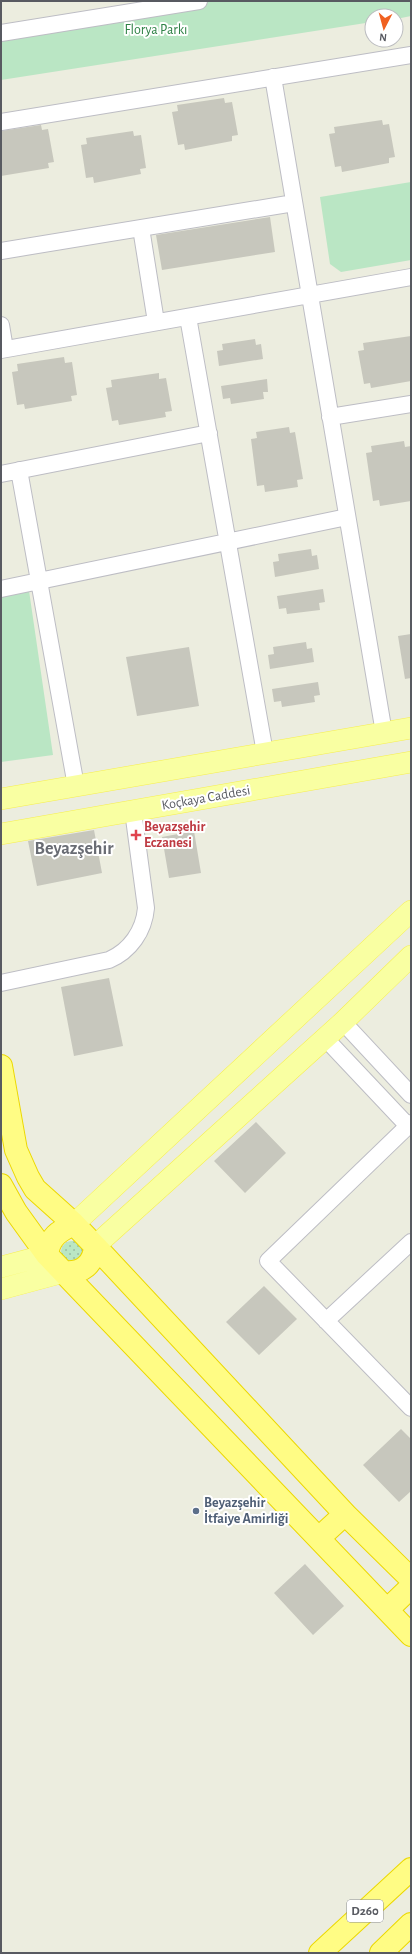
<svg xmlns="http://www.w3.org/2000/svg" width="412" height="1954" viewBox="0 0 412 1954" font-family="'Alegreya Sans',sans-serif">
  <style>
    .grass { fill: url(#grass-dots) }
    .park { fill: #bae6c4 }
    .building { fill: #c7c7bd }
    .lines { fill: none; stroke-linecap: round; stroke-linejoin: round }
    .minor-casing { stroke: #bdbdc4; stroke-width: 18 }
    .major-casing { stroke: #f7ef4e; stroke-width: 22 }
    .highway-casing { stroke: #ecd800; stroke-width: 24 }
    .minor { stroke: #fff; stroke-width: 16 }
    .major { stroke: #f9ffa2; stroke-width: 21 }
    .highway { stroke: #fffc84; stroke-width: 22 }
    .health-dot { fill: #e0444e; stroke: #fff; stroke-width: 1.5 }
    .service-dot { fill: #5c6f8a; stroke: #fff; stroke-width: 1.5 }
    .labels { text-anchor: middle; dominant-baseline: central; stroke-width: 4; stroke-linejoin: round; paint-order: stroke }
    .shield { fill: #fff; stroke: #8a8c90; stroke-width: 1 }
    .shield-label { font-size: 13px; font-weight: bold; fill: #585a61 }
    .park-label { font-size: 14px; fill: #2f8246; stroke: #fff }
    .street-label { font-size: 14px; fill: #585a61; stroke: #fff }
    .health-label { font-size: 14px; font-weight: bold; fill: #be3a42; stroke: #fff; text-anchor: start }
    .service-label { font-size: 14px; font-weight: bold; fill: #4e5e75; stroke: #fff; text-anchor: start }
    .district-label { font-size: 18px; font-weight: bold; fill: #696c74; stroke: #fff }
  </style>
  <defs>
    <pattern id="grass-dots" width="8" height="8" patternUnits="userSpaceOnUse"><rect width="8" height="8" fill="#bae6c4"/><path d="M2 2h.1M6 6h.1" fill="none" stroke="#9abda3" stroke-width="1.8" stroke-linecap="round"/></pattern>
  </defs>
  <rect width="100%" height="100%" fill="#eceddf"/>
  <!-- grass -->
  <path class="grass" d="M61 1252a11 11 0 1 1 22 0a11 11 0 1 1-22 0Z"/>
  <!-- park -->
  <path class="park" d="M177,1h234v15l-15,3v-3h-24v6l-371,58v-51z
    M411,182v78l-70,12 -11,-8 -10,-67z
    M27,577l26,178 -52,7v-180z"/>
  <!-- building -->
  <path class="building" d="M224,98l1,5 7,-1 6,33 -6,1v5l-47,9 -1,-6 -6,1 -6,-33 6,-1 -1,-6z
    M382,120l1,5 6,-1 6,33 -6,1v5l-47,9 -1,-6 -6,1 -6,-33 6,-1 -1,-6z
    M41,125l1,5 6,-1 6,33 -6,1 1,5 -48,8v-45z
    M133,131l1,5 7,-1 5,33 -6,1 1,5 -47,9 -1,-6 -7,1 -5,-33 6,-1 -1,-6z
    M270,217l5,35 -113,18 -6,-35z
    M411,336v45l-40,7 -1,-5 -6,1 -6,-33 6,-1 -1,-7z
    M255,339l1,6 5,-1 2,15 -44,7 -2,-15 6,-1 -1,-6z
    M64,357l1,6 7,-1 5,33 -6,1 1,5 -47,8 -1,-5 -7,1 -5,-33 6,-1 -1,-7z
    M159,373v6l7,-1 6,33 -7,1 1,5 -47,8 -1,-5 -6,1 -6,-33 6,-1 -1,-7z
    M267,379l1,13h-5l1,7 -33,5 -1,-6 -7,1 -2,-13z
    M289,427l1,6 5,-1 8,47 -6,1 1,7 -33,5 -1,-7 -7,1 -6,-47 6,-1 -1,-6z
    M404,441l1,6 6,-1v55l-31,5 -1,-6 -6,1 -7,-48 6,-1 -1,-6z
    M311,549l1,7 5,-1 2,14 -44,8 -2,-15 6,-1 -1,-7z
    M323,589l2,13 -6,1 1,7 -33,4 -1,-6 -7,1 -2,-13z
    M411,634v44l-6,1 -7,-43z
    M306,642l1,7 5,-1 2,14 -44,7 -2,-14 6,-1 -1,-7z
    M189,647l10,59 -62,10 -11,-59z
    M318,682l2,13 -6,1 1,6 -33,5 -1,-6 -7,1 -2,-13z
    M94,830l8,43 -65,13 -9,-45z
    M194,831l7,42 -32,5 -7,-41z
    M109,978l14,68 -49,10 -13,-69z
    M256,1122l30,31 -41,40 -31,-32z
    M264,1286l33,33 -38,36 -33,-33z
    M401,1429l10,10v52l-12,11 -36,-37z
    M305,1564l39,42 -31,29 -39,-42z"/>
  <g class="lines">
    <defs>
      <path id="minor" d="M1,33l198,-32
        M273,77l111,656
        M1,122l410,-67
        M141,228l15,94
        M1,251l293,-48
        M188,317l77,436
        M1,325l4,24
        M1,350l410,-73
        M330,417l81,-13
        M19,470l57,316
        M1,474l208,-41
        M1,589l346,-72
        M1,983l108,-23c21,-9 35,-29 37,-52l-13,-97
        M343,1022l68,73
        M325,1038l83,88
        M411,1123l-143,138 143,147
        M326,1321l85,-79"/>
      <path id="major" d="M1,799l410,-71
        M1,834l410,-72
        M74,1224l337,-313
        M95,1246l248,-224 68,-66
        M1,1267l46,-12
        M1,1289l63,-17"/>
      <path id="highway" d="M1,1066l15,84 12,27 7,12 39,35 21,22c-1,18 -13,28 -31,26
        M1,1185l15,27 31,43 364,380
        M95,1246l250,268 66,65
        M47,1255c2,-18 12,-24 27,-31
        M319,1538l26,-24
        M387,1610l24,-23
        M320,1953l91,-84
        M381,1953l30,-29"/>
    </defs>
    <!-- minor casing -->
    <use href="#minor" class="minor-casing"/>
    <!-- major casing -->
    <use href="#major" class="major-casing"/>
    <!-- highway casing -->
    <use href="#highway" class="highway-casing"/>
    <!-- minor -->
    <use href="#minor" class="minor"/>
    <!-- major -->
    <use href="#major" class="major"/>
    <!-- highway -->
    <use href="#highway" class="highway"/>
  </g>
  <!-- markers -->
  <path class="health-dot" d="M134 829h4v4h4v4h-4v4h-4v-4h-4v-4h4z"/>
  <circle class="service-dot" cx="196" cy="1511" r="4"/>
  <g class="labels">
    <!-- shield labels -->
    <rect class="shield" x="347" y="1900" width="36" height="22" rx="3"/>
    <g class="shield-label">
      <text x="365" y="1911">D260</text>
    </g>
    <!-- park labels -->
    <g class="park-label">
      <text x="156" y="30">Florya Parkı</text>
    </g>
    <!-- street labels -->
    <g class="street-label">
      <text transform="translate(206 798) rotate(-10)">Koçkaya Caddesi</text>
    </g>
    <!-- health labels -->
    <g class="health-label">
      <text x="144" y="827">Beyazşehir<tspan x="144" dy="16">Eczanesi</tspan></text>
    </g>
    <!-- service labels -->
    <g class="service-label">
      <text x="204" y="1503">Beyazşehir<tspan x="204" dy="16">İtfaiye Amirliği</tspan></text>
    </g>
    <!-- district labels -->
    <g class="district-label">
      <text x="74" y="849">Beyazşehir</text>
    </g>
  </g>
  <!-- border -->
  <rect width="412" height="1954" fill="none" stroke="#585a61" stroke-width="4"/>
  <!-- north arrow -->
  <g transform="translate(384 28) rotate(186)"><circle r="19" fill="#ffffff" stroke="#bcbdc0"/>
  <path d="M0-3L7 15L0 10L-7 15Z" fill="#f06121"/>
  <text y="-6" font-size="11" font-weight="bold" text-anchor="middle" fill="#585a61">N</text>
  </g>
</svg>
